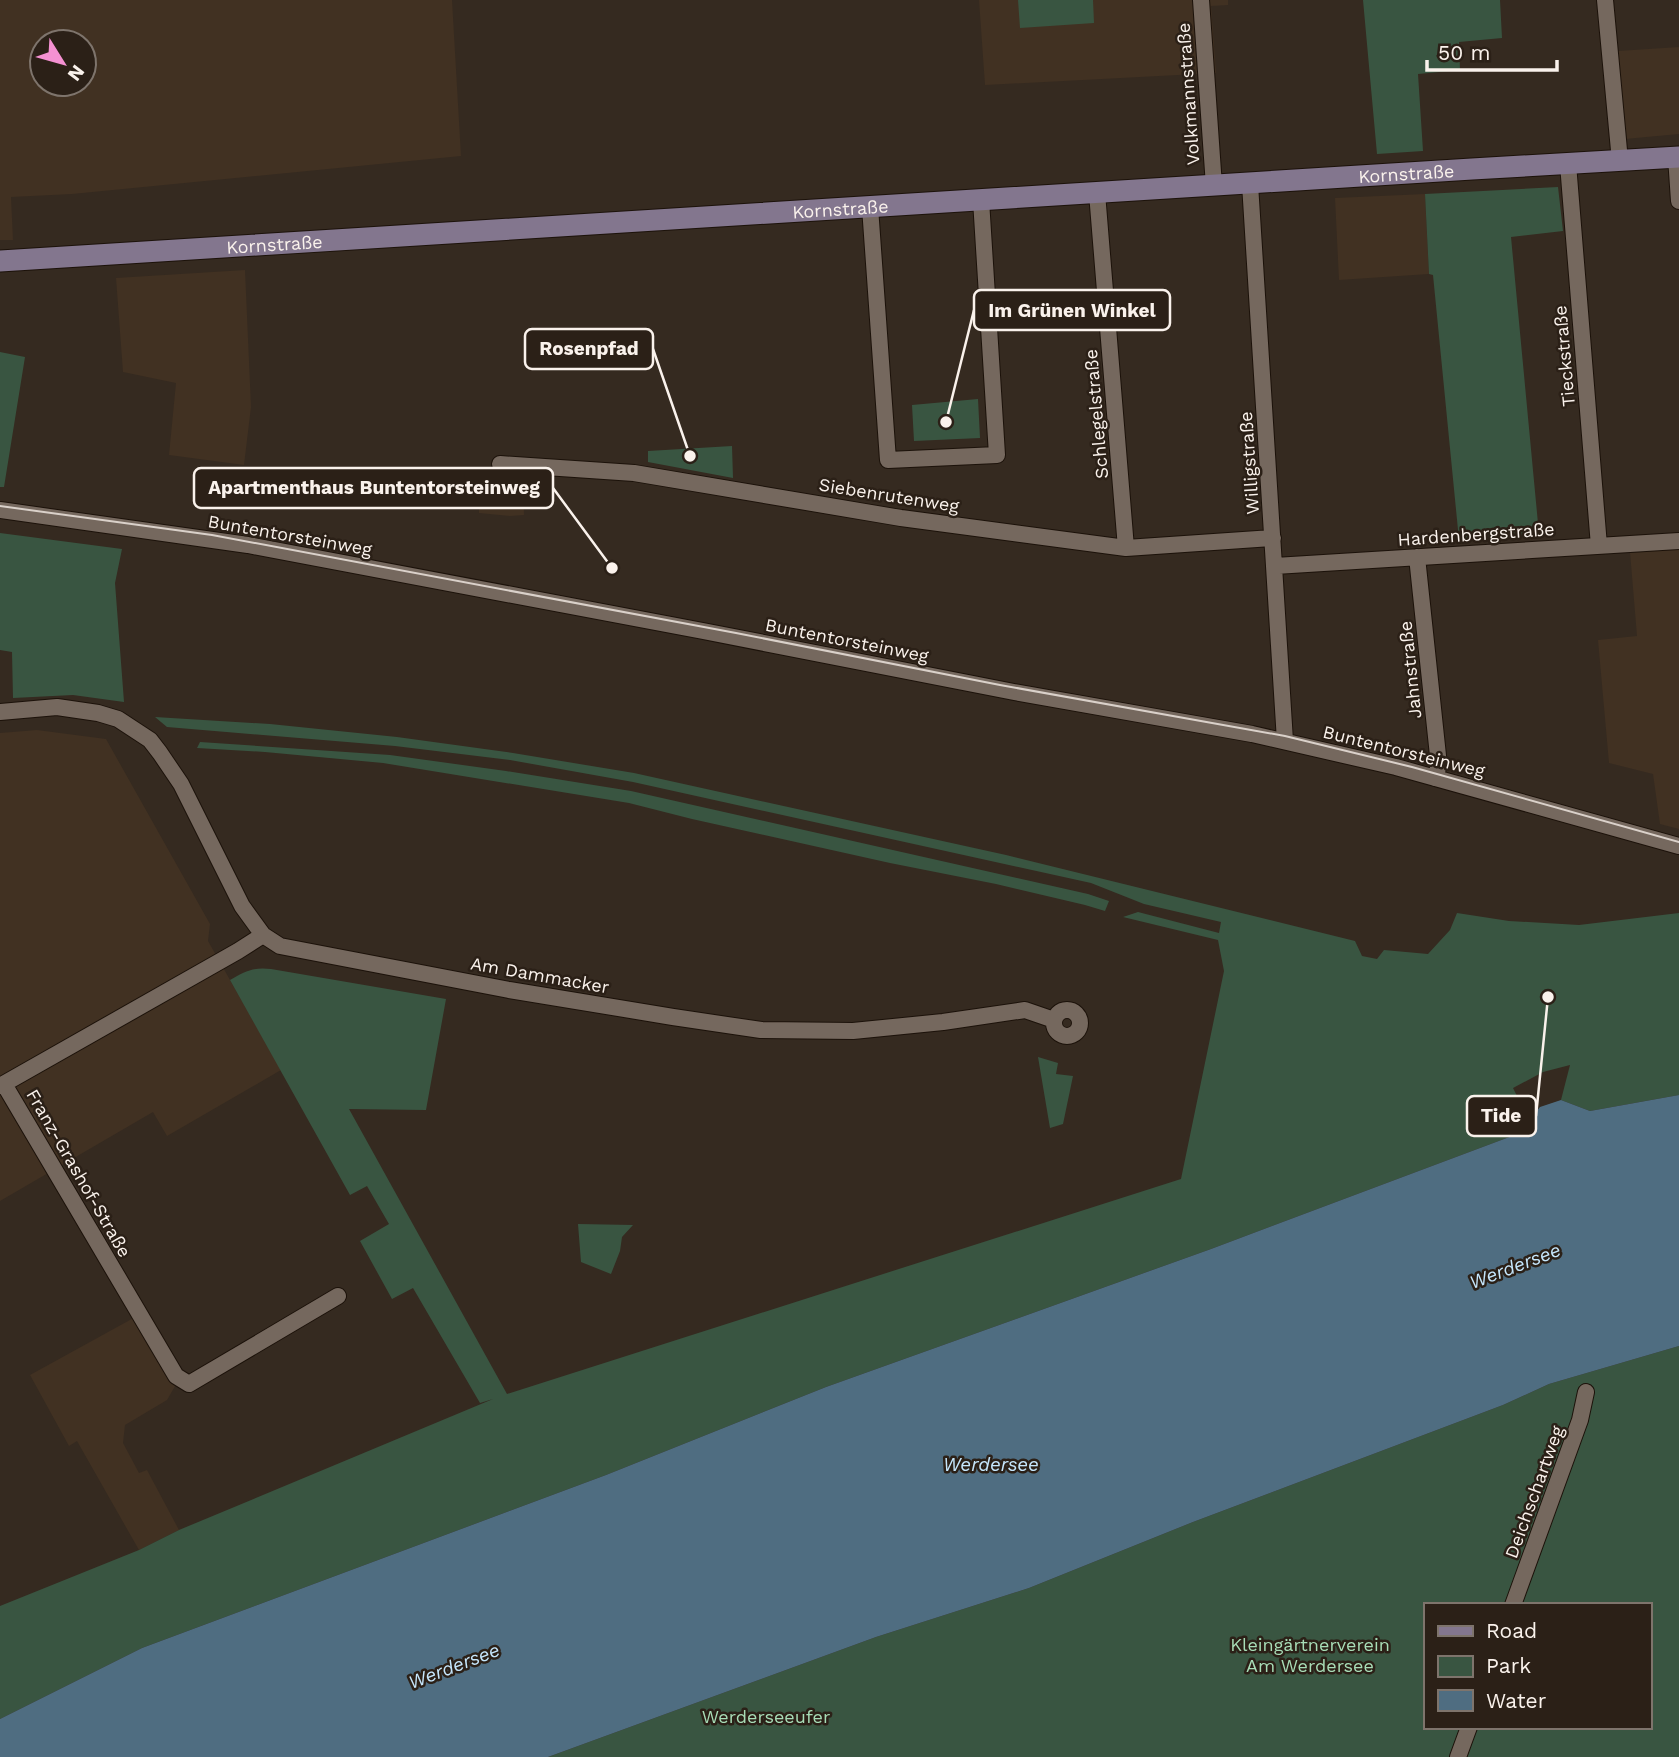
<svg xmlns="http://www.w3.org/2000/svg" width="1679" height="1757" viewBox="0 0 1679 1757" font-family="'Work Sans',sans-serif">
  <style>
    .built { fill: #413122; fill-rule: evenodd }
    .green { fill: #395541 }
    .water { fill: #4f6d81 }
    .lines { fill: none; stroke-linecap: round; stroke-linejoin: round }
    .street-casing { stroke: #1c120a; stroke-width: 18 }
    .secondary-casing { stroke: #1c120a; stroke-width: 23 }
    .street { stroke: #75685e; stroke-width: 16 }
    .secondary { stroke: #83768e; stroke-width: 21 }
    .tram { stroke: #dad1ca; stroke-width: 2 }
    .labels { text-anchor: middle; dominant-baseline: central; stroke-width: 5; stroke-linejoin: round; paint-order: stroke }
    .street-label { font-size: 18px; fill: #faf2ec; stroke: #2b2017 }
    .park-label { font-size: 18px; fill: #a8ddb7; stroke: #2b2017 }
    .water-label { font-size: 19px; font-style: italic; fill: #c6e7fd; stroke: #2b2017 }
    .leader { fill: none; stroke: #faf2ec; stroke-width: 2.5 }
    .callout-dot { fill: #faf2ec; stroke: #2b2017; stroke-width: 2.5 }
    .callout { fill: #2b2017; stroke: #faf2ec; stroke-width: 2.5 }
    .callout-label { font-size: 19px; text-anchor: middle; font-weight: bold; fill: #faf2ec }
  </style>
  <rect width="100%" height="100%" fill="#352a20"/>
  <!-- built -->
  <path class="built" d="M0,0h452l9,156 -389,38 -61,3 2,43h-13zM42,42h42v42h-42z
    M979,0h249v5l-17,1 5,67 -231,12z
    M1679,47v87l-54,5 -7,-88z
    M1425,194l4,80 -90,6 -4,-82z
    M245,270l6,137 -7,58 -75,-10 7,-72 -53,-11 -7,-94z
    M478,470l45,2 1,43 -14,1 -31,-3z
    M1679,549v280l-19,-5 -7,-50 -44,-11 -11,-123 39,-4 -7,-84z
    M37,730l69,9 104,185 -2,17 73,129 -114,66 -14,-24 -153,89v-468z
    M139,1315l39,66 -11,19 -42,25 -2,18 16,30 8,-3 32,60 -40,20 -62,-109 -8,5 -39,-71z"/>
  <!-- green -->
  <path class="green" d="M1018,0h75l1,23 -74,5z
    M1363,0h137l2,38 -43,4 1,28 -42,4 5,77 -46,3z
    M1558,187l5,44 -52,6 28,297 -80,6 -26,-265 -4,-1 -4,-80z
    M0,352l25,5 -21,130h-4z
    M978,399l2,39 -66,3 -2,-36z
    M732,446l1,32 -85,-16v-11z
    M0,533l122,16 -7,34 9,119 -51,-7 -60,3 -1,-46 -12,-2z
    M155,717l115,7 127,13 116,16 121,20 372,82 349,86 7,15 15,3 7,-9 44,4 22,-24 7,-17 52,8 70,4 100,-12v182l-89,16 -29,-11 9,-35 -27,7 -30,16 16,32 -1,10 -317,119 -385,138 -220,88 -464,173 -142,71v-113l139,-56 40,-20 314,-131 -13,4 -67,-115 -21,11 -32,-58 29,-17 -22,-38 -17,9 -120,-215c15,-9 23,-13 41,-11l175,30 -20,111 -77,-1 158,285 674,-215 43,-208 -6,-31 -95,-23 15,-5 81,21 2,-11 -77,-18 -53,-21 -458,-101 -123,-22 -115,-14 -228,-19z
    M200,742l190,13 116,16 125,20 457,103 21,7 -4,10 -20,-6 -89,-21 -106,-21 -198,-44 -63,-16 -246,-40 -118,-11 -68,-4z
    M1038,1057l20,6 -2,11 17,2 -10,48 -13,4z
    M578,1224l55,1 -11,12 -2,14 -9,23 -30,-12z
    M1679,1346v411h-213l11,-30h172v-122h-128l62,-172 -76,172h-82v122h37l-11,30h-903l328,-120 153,-49 164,-66 310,-117 46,-21z"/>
  <!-- water -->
  <path class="water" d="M1679,1095v251l-130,38 -46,21 -310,117 -164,66 -153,49 -328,120h-548v-38l142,-71 464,-173 220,-88 385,-138 317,-119 1,-10 11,-13 21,-7 29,11z"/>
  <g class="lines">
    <defs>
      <path id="street" d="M1201,0l13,186
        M1605,0l15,161
        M1676,157l3,44
        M1568,164l31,382
        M1250,184l35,557
        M1097,193l29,355
        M870,207l18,253 109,-5 -16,-255
        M500,464l134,9 267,45 225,30 147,-10
        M0,510l248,35 455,86 311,61 238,42 144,33 283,79
        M1417,557l22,208 -4,13
        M1275,566l404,-25
        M0,712l57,-5 41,6 20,6 32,21 10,13 21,31 61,122 21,29 17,11 229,44 164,27 88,13 92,1 90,-9 82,-12 29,10
        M1054 1023a13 13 0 1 1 26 0a13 13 0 1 1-26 0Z
        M4,1084l172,292 13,8 149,-88
        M0,1086l238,-135 25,-16
        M1513,1605l67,-185 6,-28
        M1458,1757l11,-30"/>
      <g id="secondary">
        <path id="s1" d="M0,261l1472,-92 207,-12"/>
      </g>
    </defs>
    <!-- street casing -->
    <use href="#street" class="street-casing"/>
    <!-- secondary casing -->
    <use href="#secondary" class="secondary-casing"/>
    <!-- street -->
    <use href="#street" class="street"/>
    <!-- secondary -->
    <use href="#secondary" class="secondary"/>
    <!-- tram -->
    <path class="tram" d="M0,506l212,29 524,98 264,52 285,51 127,31 267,75"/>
  </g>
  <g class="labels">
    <!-- street labels -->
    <g class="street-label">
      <text transform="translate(1188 94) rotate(-94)">Volkmannstraße</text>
      <text stroke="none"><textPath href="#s1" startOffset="1409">Kornstraße</textPath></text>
      <text stroke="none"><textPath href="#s1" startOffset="842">Kornstraße</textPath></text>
      <text stroke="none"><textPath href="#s1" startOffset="275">Kornstraße</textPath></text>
      <text transform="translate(1564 356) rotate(-95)">Tieckstraße</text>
      <text transform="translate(1096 414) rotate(-95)">Schlegelstraße</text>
      <text transform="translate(1249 463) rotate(-94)">Willigstraße</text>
      <text transform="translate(889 495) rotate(9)">Siebenrutenweg</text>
      <text transform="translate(1476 534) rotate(-4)">Hardenbergstraße</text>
      <text transform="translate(290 535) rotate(10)">Buntentorsteinweg</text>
      <text transform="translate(847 640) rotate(11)">Buntentorsteinweg</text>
      <text transform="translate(1410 670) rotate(-96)">Jahnstraße</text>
      <text transform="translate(1404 751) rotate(14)">Buntentorsteinweg</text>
      <text transform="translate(540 975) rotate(10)">Am Dammacker</text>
      <text transform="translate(79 1173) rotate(60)">Franz-Grashof-Straße</text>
      <text transform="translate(1534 1492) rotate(-70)">Deichschartweg</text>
    </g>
    <!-- park labels -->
    <g class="park-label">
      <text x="1310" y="1644">Kleingärtnerverein<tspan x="1310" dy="21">Am Werdersee</tspan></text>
      <text x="766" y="1716">Werderseeufer</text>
    </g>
    <!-- water labels -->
    <g class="water-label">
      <text transform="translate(1515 1266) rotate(-21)">Werdersee</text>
      <text x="991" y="1464">Werdersee</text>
      <text transform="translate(454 1666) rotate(-21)">Werdersee</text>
    </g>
  </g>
  <!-- callouts -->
  <path class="leader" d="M946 422L974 310M690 456L653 349M612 568L553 488M1548 997L1536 1116"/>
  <g class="callout-dot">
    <circle cx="946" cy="422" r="7"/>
    <circle cx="690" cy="456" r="7"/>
    <circle cx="612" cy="568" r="7"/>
    <circle cx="1548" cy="997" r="7"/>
  </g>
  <g class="callout">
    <rect x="974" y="290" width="196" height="40" rx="7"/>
    <rect x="525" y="329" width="128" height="40" rx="7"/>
    <rect x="194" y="468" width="359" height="40" rx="7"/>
    <rect x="1467" y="1096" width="69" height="40" rx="7"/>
  </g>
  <g class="callout-label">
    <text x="1072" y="317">Im Grünen Winkel</text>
    <text x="589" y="355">Rosenpfad</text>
    <text x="374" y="494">Apartmenthaus Buntentorsteinweg</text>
    <text x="1501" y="1122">Tide</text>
  </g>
  <!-- legend -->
  <rect x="1424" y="1603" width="228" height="126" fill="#2b2017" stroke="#7e746c" stroke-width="2"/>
  <rect x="1438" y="1626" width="35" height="10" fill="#83768e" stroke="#7e746c" stroke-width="2"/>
  <text x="1486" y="1638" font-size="21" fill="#faf2ec">Road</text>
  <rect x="1438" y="1656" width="35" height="21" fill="#395541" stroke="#7e746c" stroke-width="2"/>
  <text x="1486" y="1673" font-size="21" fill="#faf2ec">Park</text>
  <rect x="1438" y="1690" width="35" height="21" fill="#4f6d81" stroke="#7e746c" stroke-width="2"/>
  <text x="1486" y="1708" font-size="21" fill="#faf2ec">Water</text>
  <!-- north arrow -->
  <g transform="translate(63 63) rotate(127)"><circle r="33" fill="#2b2017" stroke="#7e746c" stroke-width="2"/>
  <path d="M0-5L12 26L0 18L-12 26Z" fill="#f591d2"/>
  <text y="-10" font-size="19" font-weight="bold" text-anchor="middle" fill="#faf2ec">N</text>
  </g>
  <!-- scale -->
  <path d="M1427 60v10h130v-10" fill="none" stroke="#faf2ec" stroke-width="3.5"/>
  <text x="1438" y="60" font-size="21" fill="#faf2ec" stroke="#2b2017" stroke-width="5" paint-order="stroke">50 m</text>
</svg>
